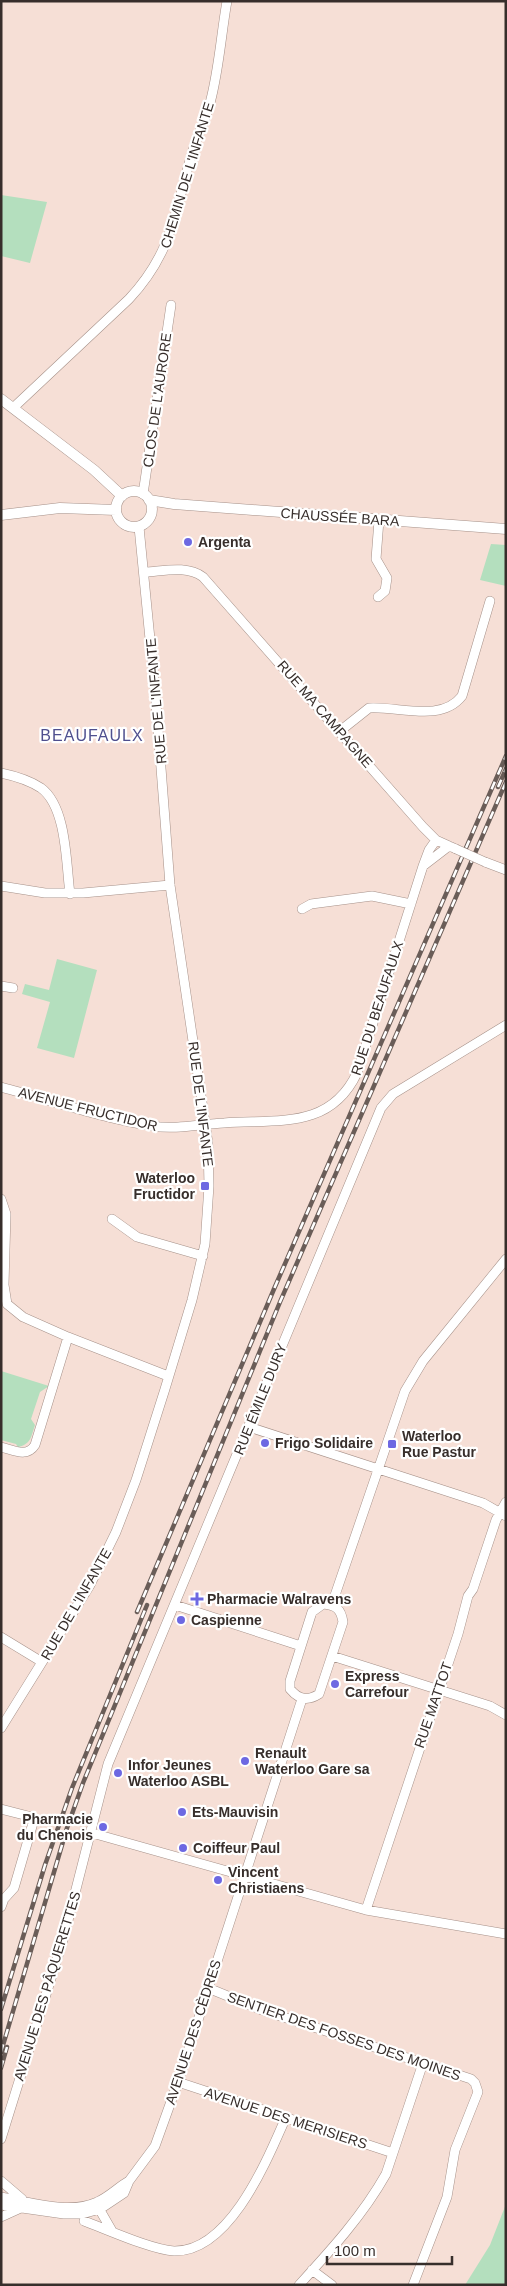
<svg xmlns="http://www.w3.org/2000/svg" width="507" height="2286" viewBox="0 0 507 2286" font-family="Arial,sans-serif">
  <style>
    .green { fill: #b4dfbe }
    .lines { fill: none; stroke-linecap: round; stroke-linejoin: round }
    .minor-casing { stroke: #a69189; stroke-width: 10 }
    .major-casing { stroke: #a69189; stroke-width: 11 }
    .minor { stroke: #fff; stroke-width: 9 }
    .major { stroke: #fff; stroke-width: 10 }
    .rail-casing { stroke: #6a5d58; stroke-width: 4.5 }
    .rail { stroke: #fff; stroke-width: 2.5; stroke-dasharray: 8; stroke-linecap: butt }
    .minor-bridge-casing { stroke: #a69189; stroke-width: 10; stroke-linecap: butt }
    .minor-bridge { stroke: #fff; stroke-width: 9 }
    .poi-dot { fill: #6d68e2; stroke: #fff; stroke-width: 2 }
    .labels { text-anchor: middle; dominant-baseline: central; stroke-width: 4.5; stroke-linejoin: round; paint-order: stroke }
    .street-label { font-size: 14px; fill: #372e2b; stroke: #fff }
    .poi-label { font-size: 14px; font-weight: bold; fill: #372e2b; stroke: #fff; text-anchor: start }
    .quarter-label { font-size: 16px; letter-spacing: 1px; fill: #4f4f8e; stroke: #fff }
  </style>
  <rect width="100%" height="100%" fill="#f6dfd6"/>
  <!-- green -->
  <path class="green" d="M1,195l46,7 -17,61 -29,-7z
    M491,544l15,1v41l-26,-6z
    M57,959l40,11 -23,88 -37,-10 13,-46 -28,-8 3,-10 24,6z
    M1,1371l48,15 -9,6 -9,27 4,6c-4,12 -4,19 -17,22l-2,-3 -15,-4z
    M506,2204v81h-41l25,-40z"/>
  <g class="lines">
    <defs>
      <path id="minor" d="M13,408l116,-109c45,-48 46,-90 64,-149 5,-16 13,-31 17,-47 9,-33 11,-68 17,-102
        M143,494l28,-189
        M145,572c19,-1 42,-7 58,5l220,250 13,13 20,9
        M378,597l7,-6 2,-13 -11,-19 3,-39
        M340,731l29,-23c30,-2 72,15 93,-12l28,-95
        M1,773c14,3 28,7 40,15 26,19 25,76 29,106
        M485,862l21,8
        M423,866l26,-20
        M1,886l44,7h38l87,-8
        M302,909l9,-5 61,-8 39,8
        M1,986l12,2
        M1,1087c50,13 100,31 151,39 23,4 49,-2 72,-3 53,-4 106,7 133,-50l66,-207 6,-16 7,-10
        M1,1199l5,15 -2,71 3,19 16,13 45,20 100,39
        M112,1219l25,18 66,19
        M249,1427l234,76 23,13
        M1,1447c12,3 26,11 34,-2l33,-108
        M323,1604c13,1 18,5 20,18l-24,72c-11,7 -20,6 -29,-5v-8l22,-69z
        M332,1604l73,-213 18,-30 83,-102
        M175,1605l126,41
        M1,1637l41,25
        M332,1656l158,50 16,9
        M1,1728l89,-143 26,-53 20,-52 29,-91 27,-89 13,-56 4,-58 -1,-43 -38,-258 -15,-195 -16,-163
        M1,1809l31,8 1,6 -19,65 -10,11 -3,8
        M92,1833l274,77 140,24
        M366,1910l92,-276 10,-38 5,-7 23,-69 10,-18
        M208,1988l54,22 209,69 4,4 3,9 -23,58 -8,47 -34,88
        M178,2082l215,71
        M1,2139l62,-199 45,-176 273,-656 12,-14 113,-69
        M1,2181l21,18
        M1,2197c30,5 67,18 96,5 12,-5 21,-15 32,-21
        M1,2205l63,9h18l18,-5 24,-16 5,-12 26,-35 23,-64 124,-383
        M97,2205l15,26
        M1,2217l22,-10
        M84,2221c22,8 68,29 90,30 56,1 93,-91 112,-134
        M312,2270l20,15
        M299,2285c32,-35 64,-70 87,-111l37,-111"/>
      <path id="major" d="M1,399l93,71 28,26
        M116 509a18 18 0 1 1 36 0a18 18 0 1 1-36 0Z
        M149,500l25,4 332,25
        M1,515l59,-7 56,2"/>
    </defs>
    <!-- minor casing -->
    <use href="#minor" class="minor-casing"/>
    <!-- major casing -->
    <use href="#major" class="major-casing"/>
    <!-- minor -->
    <use href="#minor" class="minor"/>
    <!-- major -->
    <use href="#major" class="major"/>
    <defs>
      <path id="rail" d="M498,787l8,-18
        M137,1612l137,-323 232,-533
        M1,2009l44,-144 27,-77 75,-183
        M1,2052l66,-224 16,-45 197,-481 226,-520
        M1,2068l6,-21"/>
    </defs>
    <!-- rail casing -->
    <use href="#rail" class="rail-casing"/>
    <!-- rail -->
    <use href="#rail" class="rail"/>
    <defs>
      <path id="minor-bridge" d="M456,849l29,13"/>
    </defs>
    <!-- minor-bridge casing -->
    <use href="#minor-bridge" class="minor-bridge-casing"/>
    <!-- minor-bridge -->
    <use href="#minor-bridge" class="minor-bridge"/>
  </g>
  <!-- markers -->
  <g class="poi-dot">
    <circle cx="188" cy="542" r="5"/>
    <rect x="200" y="1181" width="10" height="10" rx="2.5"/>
    <circle cx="265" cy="1443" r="5"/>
    <rect x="387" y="1439" width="10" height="10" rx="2.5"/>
    <path d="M194.5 1591.5h5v5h5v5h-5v5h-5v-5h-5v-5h5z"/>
    <circle cx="181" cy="1620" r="5"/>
    <circle cx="335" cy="1684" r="5"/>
    <circle cx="245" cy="1761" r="5"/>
    <circle cx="118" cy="1773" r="5"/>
    <circle cx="182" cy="1812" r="5"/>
    <circle cx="103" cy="1827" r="5"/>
    <circle cx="183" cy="1848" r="5"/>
    <circle cx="218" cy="1880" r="5"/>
  </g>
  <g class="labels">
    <!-- street labels -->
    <g class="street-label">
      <text transform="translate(187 175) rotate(-73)">CHEMIN DE L'INFANTE</text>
      <text transform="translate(157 400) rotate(-82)">CLOS DE L'AURORE</text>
      <text transform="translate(340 517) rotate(4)">CHAUSSÉE BARA</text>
      <text transform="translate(156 701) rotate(-95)">RUE DE L'INFANTE</text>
      <text transform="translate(325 714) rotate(49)">RUE MA CAMPAGNE</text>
      <text transform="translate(377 1008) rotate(-72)">RUE DU BEAUFAULX</text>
      <text transform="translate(201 1104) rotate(83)">RUE DE L'INFANTE</text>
      <text transform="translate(88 1109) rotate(14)">AVENUE FRUCTIDOR</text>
      <text transform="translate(260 1399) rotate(-68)">RUE ÉMILE DURY</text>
      <text transform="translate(76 1604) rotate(-60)">RUE DE L'INFANTE</text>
      <text transform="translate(433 1705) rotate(-71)">RUE MATTOT</text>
      <text transform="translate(47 1986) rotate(-73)">AVENUE DES PÂQUERETTES</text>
      <text transform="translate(193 2032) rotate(-72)">AVENUE DES CÈDRES</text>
      <text transform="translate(344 2036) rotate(19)">SENTIER DES FOSSES DES MOINES</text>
      <text transform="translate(286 2118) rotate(18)">AVENUE DES MERISIERS</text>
    </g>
    <!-- poi labels -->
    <g class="poi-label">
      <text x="198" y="542">Argenta</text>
      <text x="195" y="1178" text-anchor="end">Waterloo<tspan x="195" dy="16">Fructidor</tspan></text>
      <text x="402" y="1436">Waterloo<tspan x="402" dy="16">Rue Pastur</tspan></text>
      <text x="275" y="1443">Frigo Solidaire</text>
      <text x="207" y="1599">Pharmacie Walravens</text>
      <text x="191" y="1620">Caspienne</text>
      <text x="345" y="1676">Express<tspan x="345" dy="16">Carrefour</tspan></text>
      <text x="255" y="1753">Renault<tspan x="255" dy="16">Waterloo Gare sa</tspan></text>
      <text x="128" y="1765">Infor Jeunes<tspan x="128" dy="16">Waterloo ASBL</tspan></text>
      <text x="192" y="1812">Ets-Mauvisin</text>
      <text x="93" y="1819" text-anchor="end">Pharmacie<tspan x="93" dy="16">du Chenois</tspan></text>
      <text x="193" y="1848">Coiffeur Paul</text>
      <text x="228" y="1872">Vincent<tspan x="228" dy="16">Christiaens</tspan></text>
    </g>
    <!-- quarter labels -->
    <g class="quarter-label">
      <text x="92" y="735">BEAUFAULX</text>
    </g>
  </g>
  <!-- border -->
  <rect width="507" height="2286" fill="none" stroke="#372e2b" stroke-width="5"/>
  <!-- scale -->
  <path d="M327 2256v8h125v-8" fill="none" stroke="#372e2b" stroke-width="2.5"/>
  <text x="334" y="2256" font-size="15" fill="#372e2b" stroke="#ffffff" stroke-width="4" paint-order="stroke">100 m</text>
</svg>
